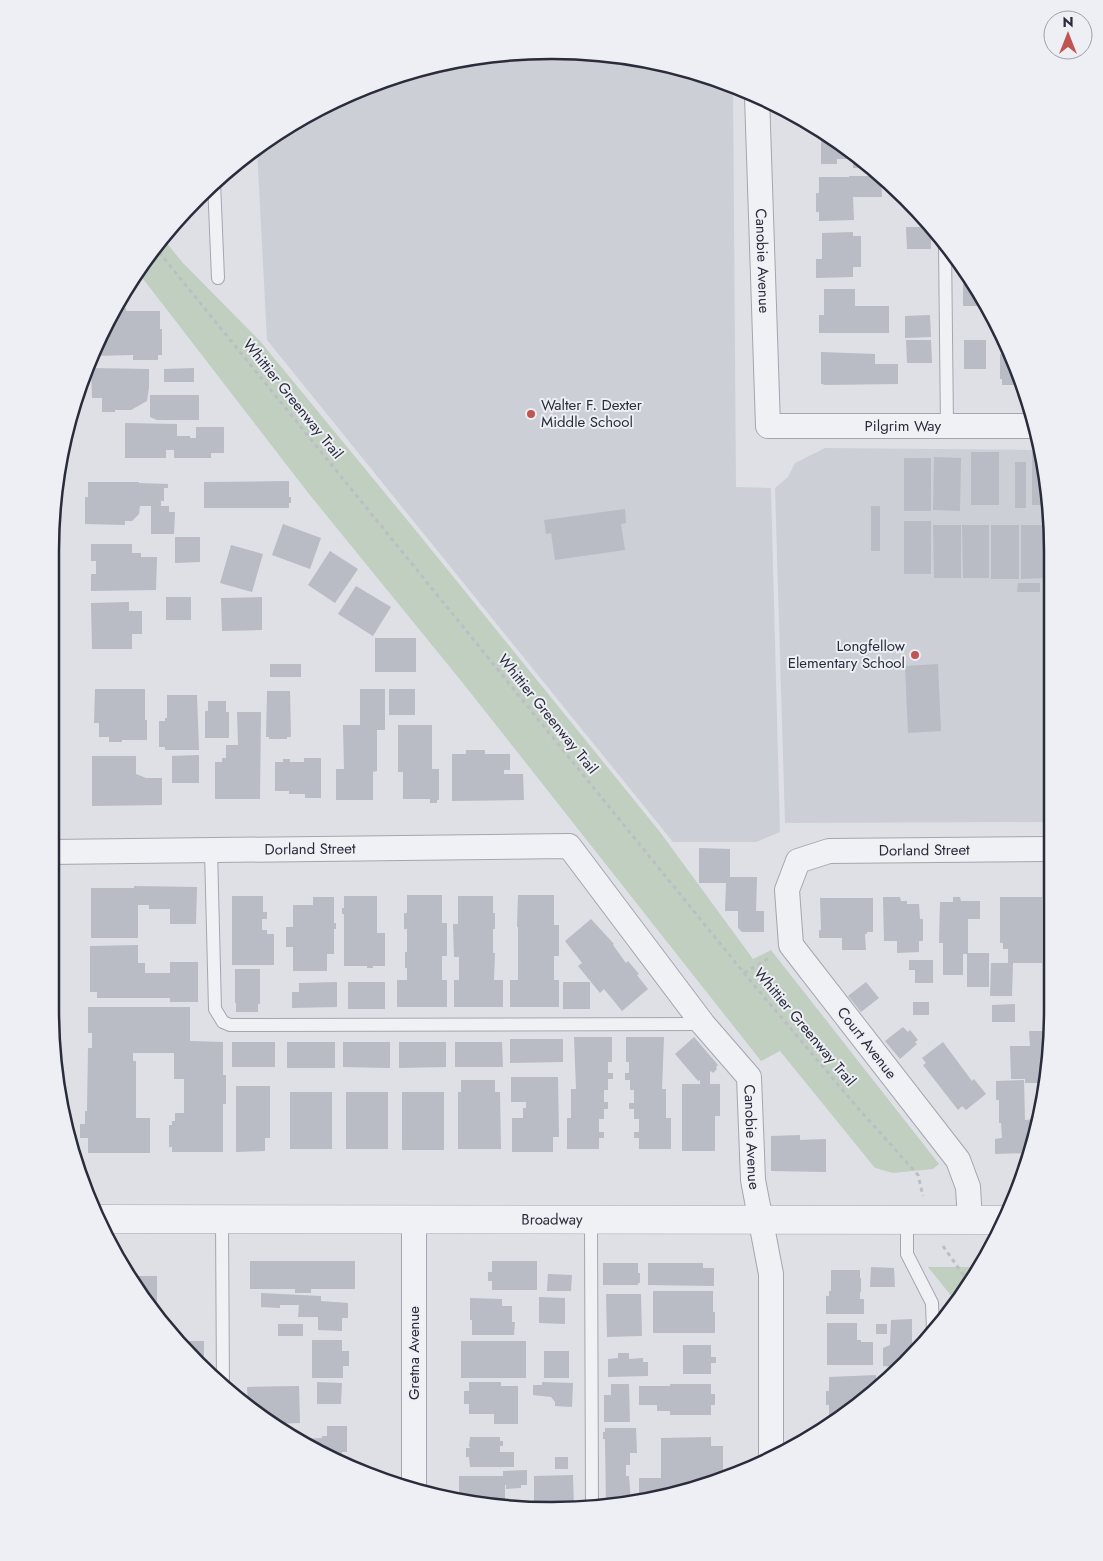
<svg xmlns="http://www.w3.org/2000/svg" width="1103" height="1561" viewBox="0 0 1103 1561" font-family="Jost,sans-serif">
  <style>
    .built { fill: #cdcfd7 }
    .green { fill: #c1cfc0 }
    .building { fill: #b9bbc5 }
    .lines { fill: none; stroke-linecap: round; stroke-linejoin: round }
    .service-casing { stroke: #a4a6af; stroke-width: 14 }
    .minor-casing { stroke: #a4a6af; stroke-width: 26 }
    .tertiary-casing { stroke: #a4a6af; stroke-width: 29 }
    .path { stroke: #bcbec5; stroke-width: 3; stroke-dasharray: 4 4; stroke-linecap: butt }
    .service { stroke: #f0f1f5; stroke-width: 12 }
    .minor { stroke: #f0f1f5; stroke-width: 24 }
    .tertiary { stroke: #f0f1f5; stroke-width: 28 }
    .poi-dot { fill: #bf5450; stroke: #edeff4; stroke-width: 2 }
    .labels { text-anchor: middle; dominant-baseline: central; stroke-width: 4; stroke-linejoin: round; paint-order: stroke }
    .street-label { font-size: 15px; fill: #292c3b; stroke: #edeff4 }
    .poi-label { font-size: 15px; fill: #292c3b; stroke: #edeff4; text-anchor: start }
    .rim { fill: none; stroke: #292c3b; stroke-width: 2.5 }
  </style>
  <rect width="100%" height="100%" fill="#dee0e6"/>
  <!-- built -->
  <path class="built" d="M584,51l97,16 52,19 3,401 35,1 9,344 -24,10h-83l-406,-502 -10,-191 44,-32 89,-40 96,-23z
    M825,448l216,2 8,36 2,336 -266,1 -10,-335 13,-11 7,-14z"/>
  <!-- green -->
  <path class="green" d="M162,237l20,25 78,79 157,191 243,300 93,127 18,-9 168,214 -6,5 -40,4 -18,-5 -95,-117 -19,10 -299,-379 -153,-188 -172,-223 17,-25z
    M928,1267h51l-22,36z"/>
  <!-- building -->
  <path class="building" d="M821,132l36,21 16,15h-20v-9h-16v5h-16z
    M849,176h32l1,21h-29l1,23 -35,1v-9h-3v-19h3v-16h30z
    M906,227h25v22h-24z
    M853,232v4h8v31h-8v10l-37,1v-19h6v-26z
    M963,284h8l14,22h-22z
    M824,289h31v17h34v27h-70v-18h5z
    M114,308h12v3h34v18h2v26h-4v5h-25v-5l-41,1 -1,-1z
    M930,315l1,22 -26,1v-22z
    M906,340h25l1,23h-25z
    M964,340h22v29h-22z
    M821,352l54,2v10h23v20l-75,1 1,-1h-3z
    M1000,354h10l12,31h-20v-6h-2z
    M91,368l58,1v18l-2,14 -16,9h-16v2h-13v-14h-10z
    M194,368v14h-30v-13z
    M150,395h49v25h-42l-7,-3z
    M125,423l52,1v12h13v2h6v-11h28v26h-13v5h-37v-8h-8v8h-41z
    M971,452h28v53h-28z
    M1032,452h10l7,34v19h-17z
    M934,457l27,1 -1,53 -27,-1z
    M904,458h27v53h-27z
    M1015,462h11v46h-11z
    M289,481v16h2v6h-2v5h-85v-26z
    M88,482h51v1l29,1v4h-4v13h-3v5h8v6h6l-1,22h-23v-28h-11l-1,8 -7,7h-7v4l-40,-1v-27h3z
    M871,506h9v45h-9z
    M625,509l1,14 -5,1 4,26 -70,10 -4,-27 -5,1 -2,-14z
    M904,521h27v53h-27z
    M283,524l38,14 -11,31 -38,-14z
    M933,525h28v53h-27z
    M962,525h27v53h-26z
    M991,525h28v54h-28z
    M1021,525h26v53l-26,1z
    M175,537h25v25l-25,1z
    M91,544h41v9h9v4h16l-1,33 -65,1v-17h5v-13h-5z
    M231,545l32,9 -11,38 -32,-9z
    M330,551l28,18 -23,34 -27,-18z
    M1018,583h22v9h-23z
    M356,586l35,21 -18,29 -35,-22z
    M166,597h25v23h-25z
    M262,597v33l-40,1 -1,-33z
    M129,602v9h13v23h-10v15h-40l-1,-46z
    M375,638h41v34h-41z
    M270,664h31v13h-31z
    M938,664l3,67 -33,2 -3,-67z
    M95,689h50v31h2v20h-25v2h-13v-5h-10v-14h-5z
    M360,689h25v41h-8v41l-4,1v28h-37v-31h8l-1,-44h17z
    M389,689h26v26h-26z
    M267,691h23l1,46h-4v2h-18v-2h-3z
    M167,695h30l2,55h-34v-3h-6v-26h6v-3h2z
    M208,701h18v11h3v26h-24v-27h3z
    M237,712h24l-1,87h-45v-37h7v-4h4v-13h12z
    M398,725h34v44h7v31h-2v3h-7v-4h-27v-27h-5z
    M466,750h19v4h25v16h-6v4h19l1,26 -72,1v-47h14z
    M199,755v28h-27v-27z
    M92,756h44v18l10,4h16v27l-70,1z
    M304,758h17v40h-16v-4h-16v-3h-14v-29h8v-3h7v3h14z
    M699,848l31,1v28h27l-1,34h8v21h-22l-4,-4v-17h-13l1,-28h-27z
    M134,886l63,1 -1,37h-26v-15h-21v-4h-11v33h-47v-50h43z
    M407,895h35v28h5v33h-5v24h5v27h-50v-27h10v-12h-2v-16h2v-23h-3v-16h3z
    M518,895h36v30h5v31h-5v24h5v27h-49v-27h8v-53h-1z
    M232,896h31v16h4v7h-5v11h5v4h7v31h-42z
    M344,896h33v37h8v33h-12v2h-6v-2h-23v-52h-2v-6h2z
    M458,896h35v17h2v16h-2v24h2l-1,27h9v27h-49v-27h5v-23h-5l-1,-33h5z
    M313,897h21v26h2v6h-2v25h-7v17h-34v-24h-7v-20h7v-22h20z
    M883,897h17l1,4h6v3h12l1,15h3v22h-4v11l-22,1v-12h-13z
    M953,897h7l1,4h19v18h-12v34h21v34h-22v-33h-4v21h-20v-32h-4l1,-41h13z
    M1000,897h42v66h-34v-14h-5v-6h-3z
    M820,898h53v34h-6v2h-2l1,16h-24v-12h-23v-8h2z
    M591,919l23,25 -1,1 13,18 2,-2 11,13 -2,1 11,14 -26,22 -18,-22 -4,4 -22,-27 4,-3 -17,-22z
    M138,945v18h7v10h25v-11h28v40h-28v-4h-73v-6h-7v-46z
    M909,960h24v23h-18v-13h-6z
    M991,963h22l-1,33h-22z
    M235,969h25v35h-2v8h-22v-9h-1z
    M337,982v25l-45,1v-16h7v-9z
    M348,982h37v27h-37z
    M563,982h27v27h-27z
    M866,982l13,16 -18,14 -13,-16z
    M1046,987h6v21h-5z
    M913,1002h16v13h-16z
    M1015,1004v18h-23v-17z
    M88,1007h102v34l33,1v33h3v29h-3v48h-51v-5h-3v-22h3v-4h3v-8h9v-34h-10v-26h-41v8h3v57h14v35h-62v-15h-8v-14h5v-13h2l1,-63h4v-15h-4z
    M903,1027l5,5 2,-2 8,10 -3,2 2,2 -17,15 -15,-18z
    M1029,1031h15l1,47h-2v5h-18v-4h-14l-1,-33h20z
    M574,1037h38v25h-4v11h5v6h-5v11h-4v12h4v7h-4v10h-5v13h5v6h-5v11h-32v-31h4v-29h5z
    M626,1037h38l-2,52h4v29h5v31h-32v-11h-5v-6h5v-13h-5v-10h-5v-6h5v-13h-4v-10h-5v-7h4v-11h-3z
    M694,1037l24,28 -2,2 1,2 -4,4 -2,-2 -1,1v12h10v32h-5v35h-33v-67h18v-4l-2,1 -23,-27z
    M510,1039h53v23l-53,1z
    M232,1042h43v25h-43z
    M287,1042h48v26h-48z
    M343,1042h47v26l-47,-1z
    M399,1042h47v25l-47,1z
    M455,1042h47l1,25h-48z
    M943,1042l29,39 2,-2 12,15 -20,16 -4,-4 -4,4 -35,-45 3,-2 -4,-5z
    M511,1077h47l1,60h-6v15h-41v-34h11v-10h3v-6h-15z
    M461,1080h34v12h5l1,57h-43v-57h3z
    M1024,1080l1,40 9,-1v2h2v17l-2,2v4l-3,9 -36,1v-15l7,-1 -1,-15h-2v-23h-3v-19z
    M236,1086h34v52h-5v13l-29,1z
    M290,1092h42v57h-42z
    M346,1092h42v57h-42z
    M402,1092h42v58h-42z
    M800,1135v5l26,-1v33l-55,-1v-35z
    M250,1261h105v28h-44v4h-16v-4h-45z
    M492,1261h45v29h-45v-9h-4v-9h4z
    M603,1263h35v10h2v10h-2v2h-35z
    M648,1263h55v5h11v18l-66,-1z
    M871,1267l23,1 1,19h-25z
    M831,1270h29v8h1v14h-1v7h4v15h-38v-18h3v-5h2z
    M548,1274l24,1 -1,16h-24z
    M128,1276h29v38l-23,-26z
    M653,1291h60v21h2v21h-62z
    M261,1293l60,3v5l27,2v15h-6v13l-24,-1v-13h-20l1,-12h-19v3l-19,-1z
    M606,1294h35l1,42 -35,1z
    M539,1297l26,1v26l-26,-1z
    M470,1298l32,1v7h10v16h3l-1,13h-42v-15h-2z
    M912,1319v36l-14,15h-3v-3l-12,-1v-18l7,-3 1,-25z
    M827,1323h30v17h4v2h12v23h-46z
    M278,1324h25v12h-25z
    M876,1324h11v10h-11z
    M312,1340h30v11h7v15h-6v12h-31z
    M181,1341h23v27l-7,-9z
    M461,1341h65v37h-65z
    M683,1345h28v12h5v6h-5v11h-28z
    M544,1351h25v27h-25z
    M618,1353h11v6l14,-1v4h5v14l-40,1v-18l10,-1z
    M876,1375v15l-43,29h-4v-14h-3v-14h3v-14z
    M317,1382l25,1 -1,21h-24z
    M469,1382h32v4h17v38h-24v-10h-25v-10h-5v-13h5z
    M542,1382l31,1 -1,24 -17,-1v-4l-4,-5 -18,-2v-10h9z
    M611,1384h18l1,38h-26v-27h7z
    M670,1384h41v10h4v11h-4v10h-41v-4h-13v-6h-18v-19h31z
    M299,1386l1,37 -30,1 -22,-17 -1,-20z
    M327,1426h20v26h-5v12l-41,-22v-3l21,-1v-2h5z
    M605,1428h31l1,25h-7v12h-4v11h3l2,27 -25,3 -1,-67h-2v-7h2z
    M470,1437h30v4h3v5h-3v6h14v15h-44l-1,-10h-3v-9h4l-1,-2z
    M711,1437v9h12v30l-74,25 -10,1v-24h22v-40z
    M555,1457h13v12h-13z
    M527,1470v15h-6v3l-15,1v-4h-1v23l-19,-1 -27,-8v-23h44v-5z
    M573,1475l1,34 -22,2 -18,-1v-34z"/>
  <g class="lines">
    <defs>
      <path id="service" d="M214,182l4,96
        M945,245l2,181
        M211,850l4,159 8,13 7,3 473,-1
        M222,1219l1,170
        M591,1220l1,287
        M907,1220v34l25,49 1,29"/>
      <g id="minor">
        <path id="s1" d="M757,96l11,330h269"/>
        <path id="s2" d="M50,852l519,-6 134,178 46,53 4,103 18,94v186"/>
        <path id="s3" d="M970,1220l-2,-33 -10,-27 -167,-215 -4,-55 11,-29 31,-10 222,-2"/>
        <path d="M414,1487v-268"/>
      </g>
      <g id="tertiary">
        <path id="s4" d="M98,1219l907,1"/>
      </g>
    </defs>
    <!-- service casing -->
    <use href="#service" class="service-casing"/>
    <!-- minor casing -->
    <use href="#minor" class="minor-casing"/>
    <!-- tertiary casing -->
    <use href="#tertiary" class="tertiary-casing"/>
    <!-- path -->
    <path class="path" d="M154,246l590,727 113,134 61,68 5,21
      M744,973l27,-16
      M943,1246l26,37"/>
    <!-- service -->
    <use href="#service" class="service"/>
    <!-- minor -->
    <use href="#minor" class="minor"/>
    <!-- tertiary -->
    <use href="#tertiary" class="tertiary"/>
  </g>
  <!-- markers -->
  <g class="poi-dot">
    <circle cx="531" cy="414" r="5"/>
    <circle cx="915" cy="655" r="5"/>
  </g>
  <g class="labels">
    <!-- street labels -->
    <g class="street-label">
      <text stroke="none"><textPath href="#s1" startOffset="165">Canobie Avenue</textPath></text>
      <text transform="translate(293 399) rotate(51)">Whittier Greenway Trail</text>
      <text stroke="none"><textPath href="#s1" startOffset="465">Pilgrim Way</textPath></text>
      <text transform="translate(548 714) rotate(51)">Whittier Greenway Trail</text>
      <text stroke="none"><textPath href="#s2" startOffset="260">Dorland Street</textPath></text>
      <text stroke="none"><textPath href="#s3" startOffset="548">Dorland Street</textPath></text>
      <text transform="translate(805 1027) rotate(50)">Whittier Greenway Trail</text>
      <text transform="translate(867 1043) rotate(52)">Court Avenue</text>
      <text stroke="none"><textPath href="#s2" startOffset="872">Canobie Avenue</textPath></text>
      <text stroke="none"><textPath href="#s4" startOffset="454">Broadway</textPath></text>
      <text transform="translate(414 1353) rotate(-90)">Gretna Avenue</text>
    </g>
    <!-- poi labels -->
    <g class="poi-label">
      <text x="541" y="405">Walter F. Dexter<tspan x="541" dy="17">Middle School</tspan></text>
      <text x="905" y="646" text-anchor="end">Longfellow<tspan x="905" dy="17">Elementary School</tspan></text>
    </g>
  </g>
  <!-- crop -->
  <path d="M0 0H1103V1561H0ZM551 59H552A492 492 0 0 1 1044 551V1010A492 492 0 0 1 552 1502H551A492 492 0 0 1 59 1010V551A492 492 0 0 1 551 59Z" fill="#edeff4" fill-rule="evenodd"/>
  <path class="rim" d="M551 59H552A492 492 0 0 1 1044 551V1010A492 492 0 0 1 552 1502H551A492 492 0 0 1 59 1010V551A492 492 0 0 1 551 59Z"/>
  <!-- north arrow -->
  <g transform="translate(1068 35)"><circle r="24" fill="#edeff4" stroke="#9fa1aa"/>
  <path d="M0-4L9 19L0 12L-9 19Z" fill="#bf5450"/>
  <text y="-8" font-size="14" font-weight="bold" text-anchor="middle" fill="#292c3b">N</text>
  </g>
</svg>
